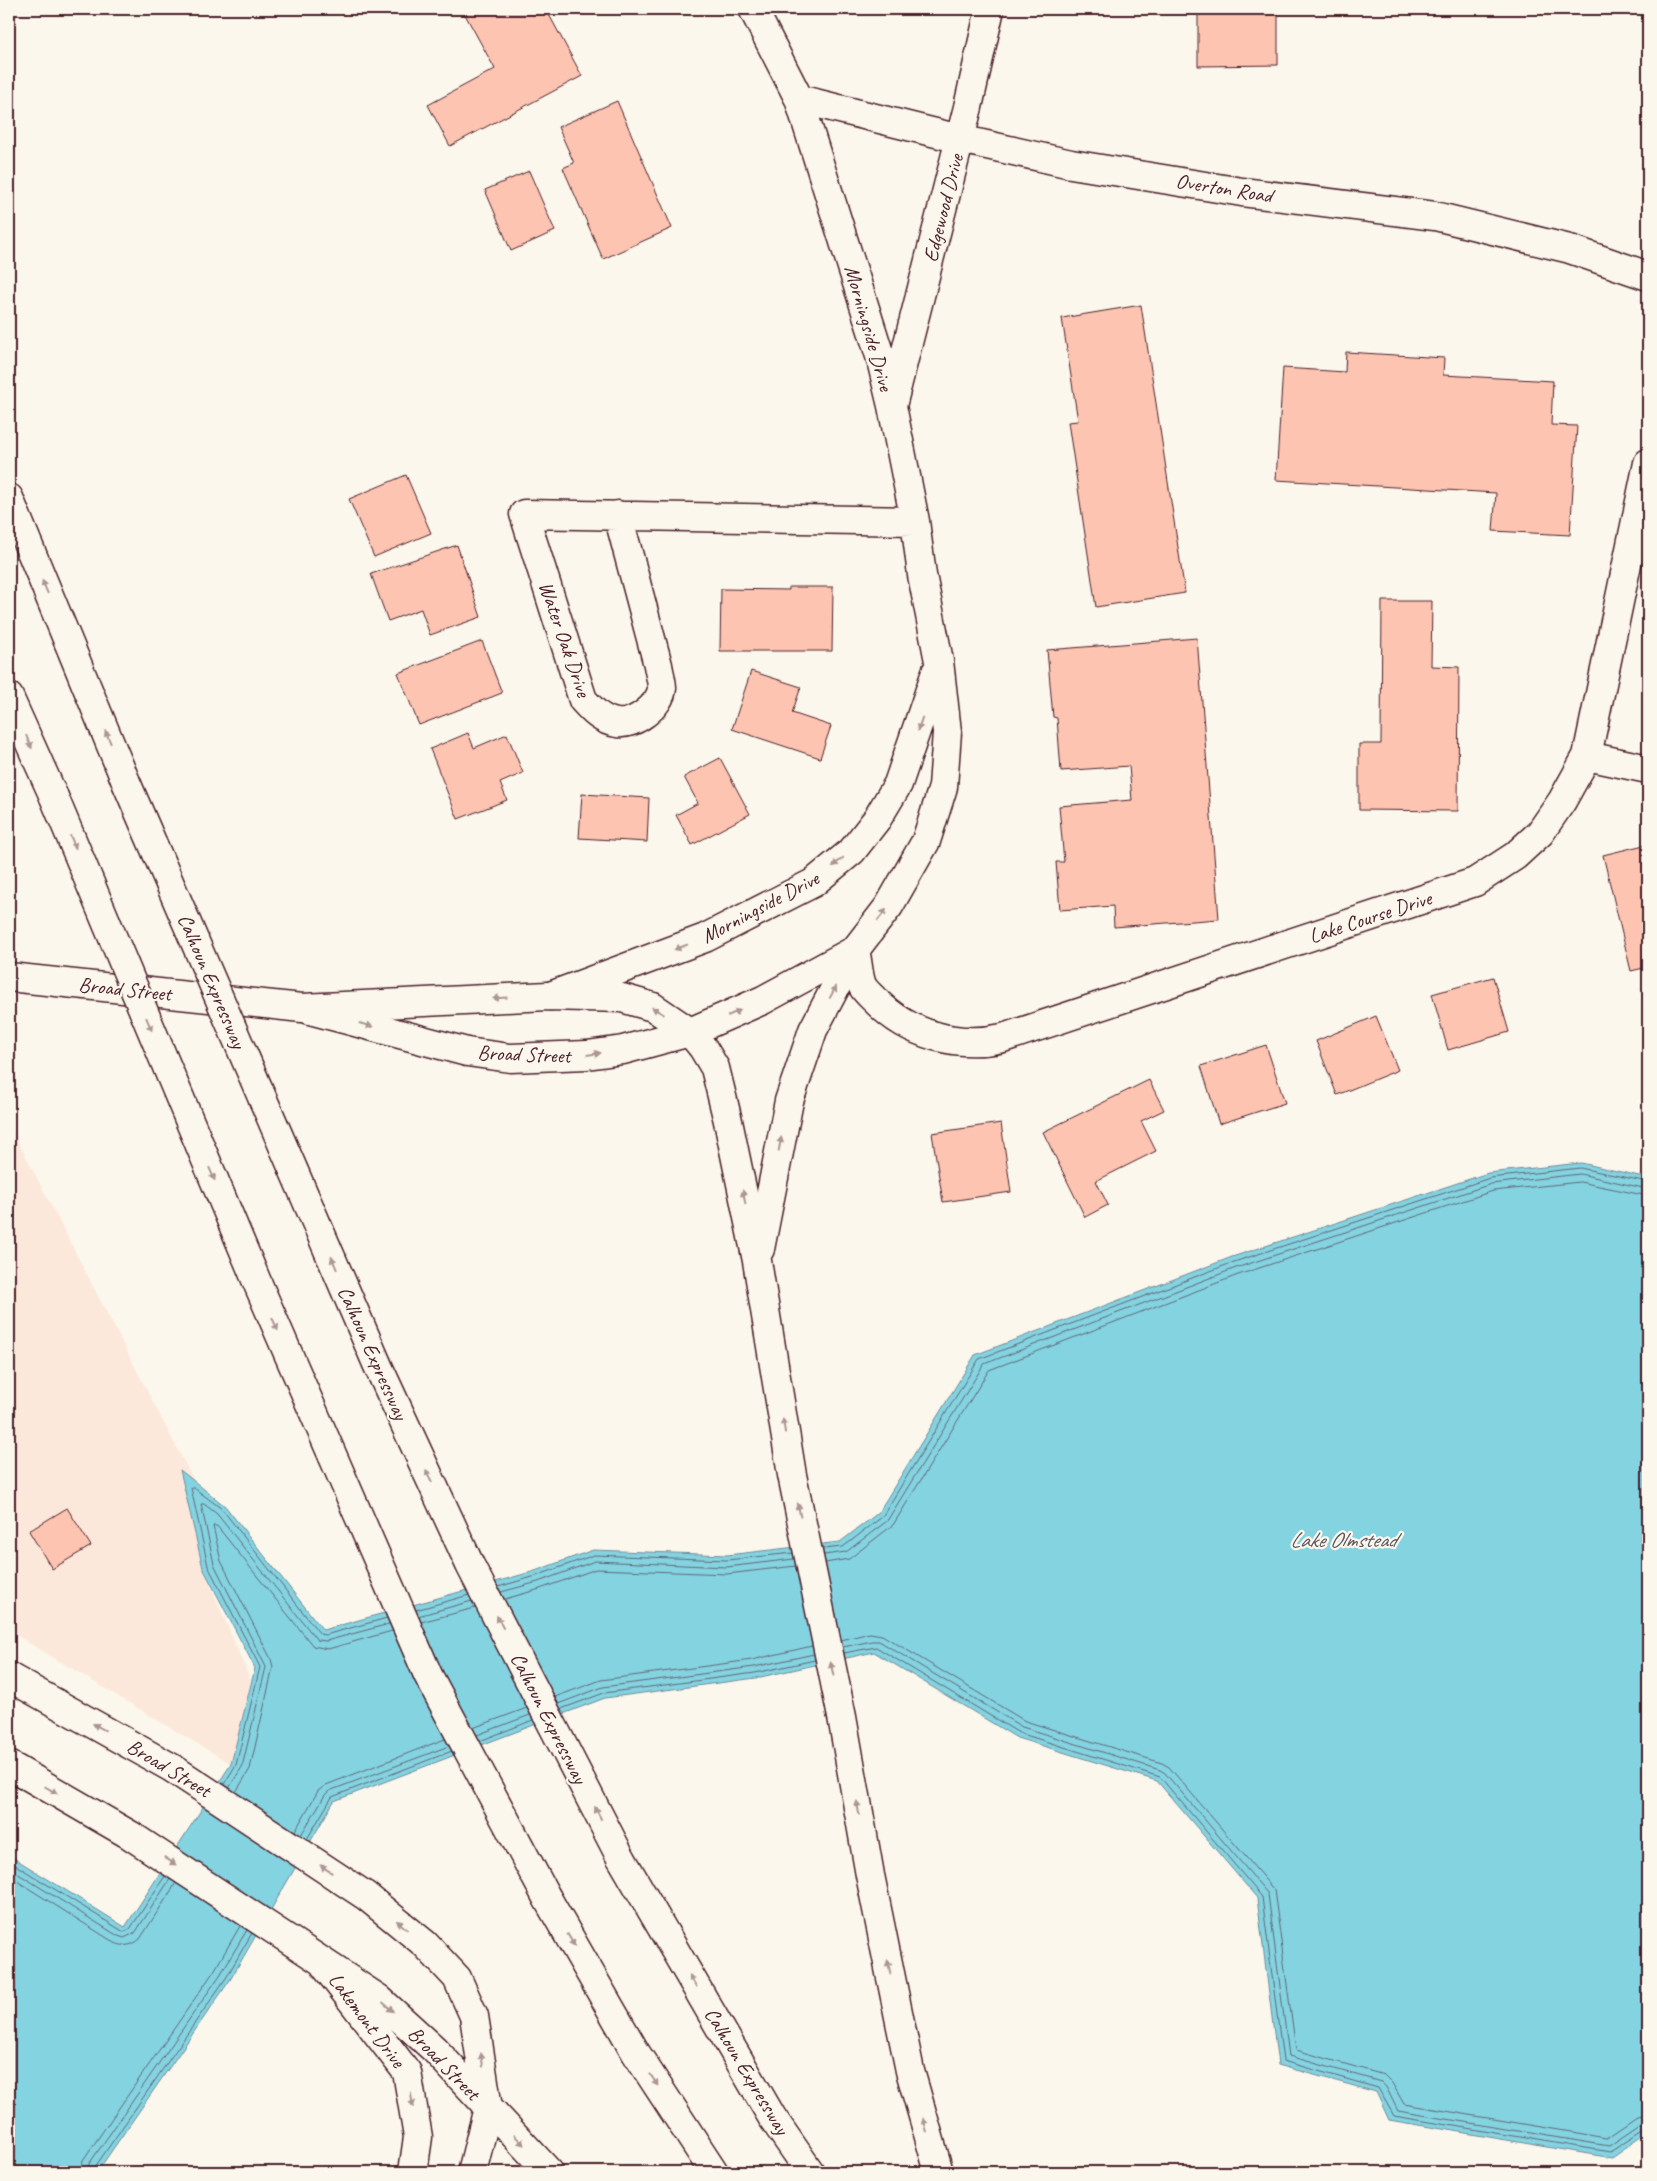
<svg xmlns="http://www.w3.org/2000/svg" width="1657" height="2181" viewBox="0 0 1657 2181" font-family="Caveat,sans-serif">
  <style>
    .built { fill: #fce8da }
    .water { fill: #84d3e1; stroke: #6d8b98 }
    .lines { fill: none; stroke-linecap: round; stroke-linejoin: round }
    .shore { stroke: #616774; stroke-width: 1 }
    .building { fill: #fdc5b1; stroke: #4a1f2b }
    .minor-casing { stroke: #4a1f2b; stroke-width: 31 }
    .major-casing { stroke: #4a1f2b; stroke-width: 31 }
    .highway-casing { stroke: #4a1f2b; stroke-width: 31 }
    .minor { stroke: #fbf7ec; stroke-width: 28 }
    .major { stroke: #fbf7ec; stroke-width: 28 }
    .highway { stroke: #fbf7ec; stroke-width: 28 }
    .highway-bridge-casing { stroke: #4a1f2b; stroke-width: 31; stroke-linecap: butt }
    .highway-bridge { stroke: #fbf7ec; stroke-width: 28 }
    .oneway { fill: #ab9695 }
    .labels { text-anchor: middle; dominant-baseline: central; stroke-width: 4.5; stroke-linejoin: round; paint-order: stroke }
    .street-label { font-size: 21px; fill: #4a1f2b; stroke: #fbf7ec }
    .water-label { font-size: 22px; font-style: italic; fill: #5b5562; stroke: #fbf7ec }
  </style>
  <rect width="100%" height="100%" fill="#fbf7ec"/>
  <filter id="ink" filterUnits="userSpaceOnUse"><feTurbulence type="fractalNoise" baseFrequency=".02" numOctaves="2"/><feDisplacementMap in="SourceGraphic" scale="10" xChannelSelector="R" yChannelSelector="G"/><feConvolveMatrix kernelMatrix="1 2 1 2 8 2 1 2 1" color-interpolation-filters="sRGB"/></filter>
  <g filter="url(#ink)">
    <!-- built -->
    <path class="built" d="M9,1124l186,359 8,85 48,114 -20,82 -222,-133z"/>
    <!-- water -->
    <path class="water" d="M1581,1163l67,15v955l-36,25 -223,-38 -13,-28 -98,-27 -21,-167 -100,-117 -140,-43 -143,-86 -118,26 -151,20 -271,103 -104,179 -133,192h-88v-317l116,72 106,-163 24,-96 -52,-100 -23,-98 45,36 98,124 212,-59 58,-21 134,5 113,-13 38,-29 97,-158 257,-98 256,-84z"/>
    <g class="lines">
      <!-- shore -->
      <path class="shore" d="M823,1549l20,-2 39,-30 97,-158 255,-97 256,-84 90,-10 68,14
        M824,1555l22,-3 41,-31 97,-157 252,-96 255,-84 89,-10 68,15
        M825,1563l24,-4 44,-34 96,-155 249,-95 255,-84 87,-9 68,14
        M498,1587l38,-11 58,-21 133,5 66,-7
        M501,1592l37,-10 57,-21 132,6 67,-8
        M505,1599l35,-10 56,-20 131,5 69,-8
        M416,1610l53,-15
        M418,1616l54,-15
        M421,1622l54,-14
        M841,1640l29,-7 12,2 143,86 137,42 7,4 105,123 22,160 88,25 8,8 12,21 203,34 31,-21 10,-2
        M843,1647l29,-6h7l143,86 138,43 5,3 103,121 21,162 92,26 5,5 12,24 211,35 31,-21 8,-2
        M844,1653l32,-6 143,86 141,44 102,120 21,164 95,27 16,28 216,36 34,-22 4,-1
        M555,1697l46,-17 151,-20 60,-14
        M558,1704l45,-17 151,-20 60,-13
        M561,1709l43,-16 151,-20 60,-13
        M473,1728l54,-20
        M477,1735l53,-20
        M480,1741l53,-21
        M224,1784l12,-19 24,-98 -52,-101 -17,-78h3l28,21 98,125 5,1 62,-17
        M229,1788l13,-21 24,-100 -52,-103 -13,-60h3l13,10 100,126 9,1 63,-17
        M236,1792l14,-23 23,-102 -2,-8 -50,-98 -8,-35h4l96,120 15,3 64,-18
        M295,1831l23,-40 8,-6 119,-46
        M301,1835l24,-40 4,-4 120,-45
        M307,1839l25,-42 120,-46
        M9,1861l115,71 6,-3 35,-53
        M9,1868l109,68 6,2 11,-5 35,-54
        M9,1876l106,67c9,4 17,3 25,-4l36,-56
        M80,2172l3,-12 131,-189 26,-45
        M87,2172l2,-8 131,-189 27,-45
        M94,2172l1,-5 131,-189 26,-45"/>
    </g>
    <!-- building -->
    <path class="building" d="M462,9h84l36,67 -132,70 -22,-41 67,-36z
      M1198,9h80v56l-80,1z
      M617,101l55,127 -69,31 -40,-91 11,-5 -16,-36z
      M529,171l26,60 -44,20 -26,-61z
      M1141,305l44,288 -89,14 -28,-185 10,-1 -16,-103z
      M1346,352l98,6 -1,17 110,6 -2,44 26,1 -7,109 -77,-4 3,-38 -220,-13 7,-112 62,4z
      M406,475l25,58 -57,24 -25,-58z
      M457,545l24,72 -51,18 -9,-26 -33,12 -17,-47z
      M789,587h44l-1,64h-112l1,-62 68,1z
      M1382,601h50l-1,65 28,1 -1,144 -99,-1v-66h22z
      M1197,638l22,281 -105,8 -1,-21 -53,4 -4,-48h8l-5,-56 73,-6 -3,-34 -68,5 -4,-53 -4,-1 -6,-67z
      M482,641l20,52 -83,32 -21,-52z
      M751,671l50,16 -9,26 39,13 -11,32 -88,-29z
      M468,733l6,15 33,-14 16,39 -23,10 7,17 -49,19 -28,-70z
      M720,758l30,56 -58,31 -16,-30 22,-12 -14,-26z
      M582,794l67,4 -2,44 -68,-4z
      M1648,844v123l-17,4 -28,-116z
      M1493,977l16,55 -61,18 -16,-56z
      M1376,1016l22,54 -61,25 -21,-54z
      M1266,1045l19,58 -66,21 -18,-58z
      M1149,1080l15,30 -23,11 15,30 -60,30 12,24 -23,12 -42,-85z
      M1001,1123l10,69 -68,10 -11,-69z
      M67,1508l24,38 -39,23 -23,-38z"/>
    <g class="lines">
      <defs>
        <path id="minor" d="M799,99l161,40 111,25 171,28 193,24 135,33 78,27
          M893,402l75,-295 22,-98
          M618,515l40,150c1,7 4,16 4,23 -1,17 -28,38 -45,35 -15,-2 -24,-12 -34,-23l-59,-186 391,7
          M1587,756l61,13
          M855,950c3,10 3,28 8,37 3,5 9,10 13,14 33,34 82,47 127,37l472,-156 40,-26 25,-23 22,-32 25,-45 61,-293
          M550,996l155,-58 108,-55 39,-32 25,-32 21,-35 38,-112
          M310,1010l157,42 43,6 77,-3 36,-5 67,-18 73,-32 92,-50 34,-44 37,-65 17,-54 4,-55 -8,-71 -17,-86 -7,-54 -23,-115 -12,-50 -81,-257 -46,-90
          M325,1966l82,106 11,65 -5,35
          M472,2172l16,-64"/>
        <path id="major" d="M9,977l293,31 246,-12 74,2 31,9 37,25 13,16 12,20 13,53 29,140 35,214 50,242 28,158 40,196 29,101
          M760,1249l29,-148 24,-71 42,-80
          M9,1677l163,91 194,128 59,48 32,34 17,38 14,92
          M9,1765l121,70 249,164 55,50 115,123"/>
        <path id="highway" d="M9,498l117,284
          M9,697l45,100
          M620,1856l152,261 38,55
          M547,1898l89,155 78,119"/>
      </defs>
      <!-- minor casing -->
      <use href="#minor" class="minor-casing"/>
      <!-- major casing -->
      <use href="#major" class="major-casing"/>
      <!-- highway casing -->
      <use href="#highway" class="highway-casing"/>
      <!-- minor -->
      <use href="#minor" class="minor"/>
      <!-- major -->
      <use href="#major" class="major"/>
      <!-- highway -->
      <use href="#highway" class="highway"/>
      <defs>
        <path id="highway-bridge" d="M126,782l252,584 92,199 150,291
          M54,797l203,485 171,393 119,223"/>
      </defs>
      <!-- highway-bridge casing -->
      <use href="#highway-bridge" class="highway-bridge-casing"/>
      <!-- highway-bridge -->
      <use href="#highway-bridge" class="highway-bridge"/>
    </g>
    <!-- one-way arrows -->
    <defs><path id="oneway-solid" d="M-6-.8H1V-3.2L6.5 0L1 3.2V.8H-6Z" transform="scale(1.25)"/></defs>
    <g class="oneway">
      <use href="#oneway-solid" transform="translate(45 587) rotate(-113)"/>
      <use href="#oneway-solid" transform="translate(920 724) rotate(109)"/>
      <use href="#oneway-solid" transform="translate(108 737) rotate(-113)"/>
      <use href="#oneway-solid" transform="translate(29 742) rotate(66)"/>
      <use href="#oneway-solid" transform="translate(73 842) rotate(67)"/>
      <use href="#oneway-solid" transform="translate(838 862) rotate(140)"/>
      <use href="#oneway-solid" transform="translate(882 915) rotate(-52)"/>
      <use href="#oneway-solid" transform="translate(681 947) rotate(159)"/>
      <use href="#oneway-solid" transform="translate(833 992) rotate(-62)"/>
      <use href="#oneway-solid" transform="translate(500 998) rotate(177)"/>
      <use href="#oneway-solid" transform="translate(658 1011) rotate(-149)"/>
      <use href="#oneway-solid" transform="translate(734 1013) rotate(-24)"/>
      <use href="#oneway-solid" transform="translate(149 1024) rotate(67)"/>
      <use href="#oneway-solid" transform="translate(366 1025) rotate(15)"/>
      <use href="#oneway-solid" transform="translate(594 1054) rotate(-8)"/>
      <use href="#oneway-solid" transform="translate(780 1144) rotate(-79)"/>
      <use href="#oneway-solid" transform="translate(212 1174) rotate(67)"/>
      <use href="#oneway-solid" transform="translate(744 1197) rotate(-102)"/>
      <use href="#oneway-solid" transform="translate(334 1263) rotate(-113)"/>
      <use href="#oneway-solid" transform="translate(275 1324) rotate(66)"/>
      <use href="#oneway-solid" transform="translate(784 1426) rotate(-99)"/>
      <use href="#oneway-solid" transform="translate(429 1476) rotate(-115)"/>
      <use href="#oneway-solid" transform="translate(799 1510) rotate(-102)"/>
      <use href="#oneway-solid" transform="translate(500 1622) rotate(-117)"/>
      <use href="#oneway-solid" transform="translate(832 1669) rotate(-102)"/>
      <use href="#oneway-solid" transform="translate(99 1727) rotate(-151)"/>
      <use href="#oneway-solid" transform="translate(51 1790) rotate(30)"/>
      <use href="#oneway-solid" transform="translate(858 1808) rotate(-100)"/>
      <use href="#oneway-solid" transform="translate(598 1813) rotate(-117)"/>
      <use href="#oneway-solid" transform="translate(170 1861) rotate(33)"/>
      <use href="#oneway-solid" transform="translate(326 1869) rotate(-147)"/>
      <use href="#oneway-solid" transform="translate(402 1925) rotate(-140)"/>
      <use href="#oneway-solid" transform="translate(571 1940) rotate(60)"/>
      <use href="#oneway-solid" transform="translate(889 1967) rotate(-102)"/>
      <use href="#oneway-solid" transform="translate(693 1981) rotate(-120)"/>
      <use href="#oneway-solid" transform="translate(388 2007) rotate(42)"/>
      <use href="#oneway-solid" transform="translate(482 2060) rotate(-99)"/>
      <use href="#oneway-solid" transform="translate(654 2080) rotate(57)"/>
      <use href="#oneway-solid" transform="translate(412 2100) rotate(80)"/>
      <use href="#oneway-solid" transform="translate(925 2125) rotate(-106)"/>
      <use href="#oneway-solid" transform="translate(519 2140) rotate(46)"/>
    </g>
  </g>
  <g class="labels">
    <!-- street labels -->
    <g class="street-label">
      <text transform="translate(1224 188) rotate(9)">Overton Road</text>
      <text transform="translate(943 208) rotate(-76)">Edgewood Drive</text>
      <text transform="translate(869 328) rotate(74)">Morningside Drive</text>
      <text transform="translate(565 639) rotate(71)">Water Oak Drive</text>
      <text transform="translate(760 907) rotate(-28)">Morningside Drive</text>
      <text transform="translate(1370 917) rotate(-18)">Lake Course Drive</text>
      <text transform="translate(212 981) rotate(67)">Calhoun Expressway</text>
      <text transform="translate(125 989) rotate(6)">Broad Street</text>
      <text transform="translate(524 1054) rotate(2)">Broad Street</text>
      <text transform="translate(373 1353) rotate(66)">Calhoun Expressway</text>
      <text transform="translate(549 1718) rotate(63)">Calhoun Expressway</text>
      <text transform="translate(169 1768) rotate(31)">Broad Street</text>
      <text transform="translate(367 2020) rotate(53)">Lakemont Drive</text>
      <text transform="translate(444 2063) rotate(46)">Broad Street</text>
      <text transform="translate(747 2071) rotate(59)">Calhoun Expressway</text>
    </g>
    <!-- water labels -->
    <g class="water-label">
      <text x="1343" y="1540">Lake Olmstead</text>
    </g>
  </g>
  <!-- margin -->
  <rect width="1657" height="2181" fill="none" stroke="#fbf7ec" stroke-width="30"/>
  <rect x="15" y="15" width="1627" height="2151" fill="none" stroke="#4a1f2b" stroke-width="2" filter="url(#ink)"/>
</svg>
